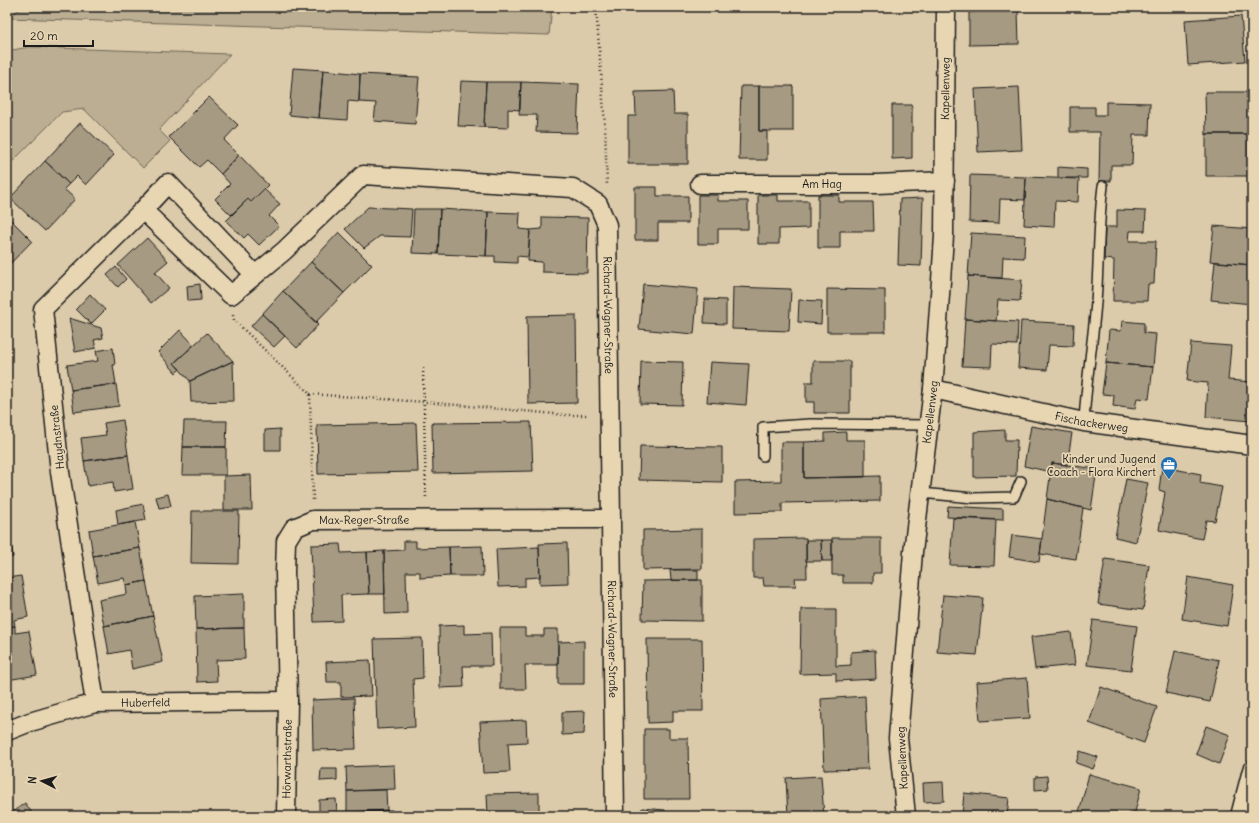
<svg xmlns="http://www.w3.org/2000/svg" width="1259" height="823" viewBox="0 0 1259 823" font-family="Delius,sans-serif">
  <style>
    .green { fill: #bcae92; stroke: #6c6557 }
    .building { fill: #a69a82; stroke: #1c1c1c }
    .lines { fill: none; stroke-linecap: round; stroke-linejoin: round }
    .lane-casing { stroke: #1c1c1c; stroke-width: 12 }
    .street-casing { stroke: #1c1c1c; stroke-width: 21 }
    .path { stroke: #1c1c1c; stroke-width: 2.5; stroke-dasharray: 1 3; stroke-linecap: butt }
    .lane { stroke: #e8d6b3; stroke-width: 9 }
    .street { stroke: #e8d6b3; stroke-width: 18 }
    .labels { text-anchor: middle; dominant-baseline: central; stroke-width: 3.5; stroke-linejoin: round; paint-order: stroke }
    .street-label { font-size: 11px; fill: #1c1c1c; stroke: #e8d6b3 }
    .poi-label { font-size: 11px; fill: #1c1c1c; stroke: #e8d6b3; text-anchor: end }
  </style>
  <rect width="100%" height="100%" fill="#dccbaa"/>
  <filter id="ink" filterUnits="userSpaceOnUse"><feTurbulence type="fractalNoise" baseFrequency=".025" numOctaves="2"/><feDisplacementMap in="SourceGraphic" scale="8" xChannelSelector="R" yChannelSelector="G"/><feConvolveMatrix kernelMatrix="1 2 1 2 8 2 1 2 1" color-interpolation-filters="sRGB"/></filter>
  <g filter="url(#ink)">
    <!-- green -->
    <path class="green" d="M23,7h529l-3,28 -542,-17z
      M29,47l201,7 -71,76 11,11 -27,27 -59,-59 -22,3 -55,55v-116z"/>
    <!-- building -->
    <path class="building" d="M974,7h50v3l-50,1z
      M1018,10l1,34 -50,1v-33z
      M1241,16l4,45 -57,4 -3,-45z
      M293,68l30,2 -4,48 -30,-3z
      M323,70l37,4 -1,28 -11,-1 -1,19 -28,-2z
      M360,74l59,3 -4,47 -41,-3 2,-18 -17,-1z
      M461,81l25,1 -2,45 -26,-1z
      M486,82h35l-1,28 -12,-1v19l-24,-1z
      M521,82l58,2 -2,49 -41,-1 1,-17h-18z
      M741,86h18v45h8v29h-28z
      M759,86h34v45h-34z
      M1019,87l3,63 -44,2 -3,-63z
      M673,91l1,23h14v50h-60v-48h8l-1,-24z
      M1205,92h43l1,42h-43z
      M209,97l29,28 -14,15 15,15 -18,19 -14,-14 -8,7 -30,-30z
      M1106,102l44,1 -1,32h-16l-1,30h-21v16h-12l1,-49h-30v-25h25v8h11z
      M892,105h20v53l-20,1z
      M80,123l34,32 -28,30 -9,-9 -8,8 -24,-23z
      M1206,134h43v42h-43z
      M239,155l29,30 -17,17 -3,-3 -17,16 -16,-16 15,-15 -9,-10z
      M45,161l24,23 -5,5 11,10 -30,32 -35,-33z
      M1058,167l29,2v9h-29z
      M970,175l56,2 -1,23 -25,-1 -1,24 -30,-1z
      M1026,177l53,2 -1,23 -23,-1 -1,26 -30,-2z
      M635,187h22v9h31v27h-30v17h-23z
      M264,189l16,15 -11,12 10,10 -20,19 -11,-11 -4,4 -18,-17 22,-22 3,3z
      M698,195h20v6h30v28h-30v15h-20z
      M758,195h20v6h31v27l-30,1v15h-21z
      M818,195h21v7h34l1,29h-34v17h-22z
      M923,198l-2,68 -23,-1 2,-66z
      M368,207l44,2 -2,28 -30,-1 -16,12 -19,-19z
      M414,209h26l-2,45 -26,-1z
      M440,209l48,3 -2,44 -48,-2z
      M1117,210l29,1 -1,20h-15l-1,10h27l-2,43h-6l-1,17h-34l1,-41 -10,-1 1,-32h12z
      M488,212l32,1 -1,16 11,1 -2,27 -11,-1v7l-22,-1v-6h-9z
      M7,216l25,25 -25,26z
      M542,217l46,1 -1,55 -45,-1v-10l-14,-1 2,-31 12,-1z
      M1214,226l38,3v36l-42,-4z
      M339,232l33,33 -28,28 -33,-31z
      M971,233l54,3 -1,22 -21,-1 -1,21 -34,-2z
      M147,238l21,23 -13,11 14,16 -18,15 -33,-38z
      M311,262l33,31 -28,29 -33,-31z
      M1215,262l37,3v39l-41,-4z
      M116,267l10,12 -8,8 -11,-12z
      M968,276l54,4 -2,21 -22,-1 -2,21 -31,-2z
      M200,284l1,16 -13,1 -1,-15z
      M643,284l55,5 -4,45 -55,-5z
      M733,287l58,2 -2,42 -57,-2z
      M827,289l58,1v42h-58z
      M283,291l35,34 -21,23 -35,-34z
      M90,294l15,16 -14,14 -15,-15z
      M705,299l21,1v24l-22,-1z
      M799,300l23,1 -1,23 -23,-2z
      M262,314l23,22 -11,11 -23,-21z
      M576,315l1,88 -49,1 -1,-88z
      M69,318l32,10 2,10 -9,2 2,8 -21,4z
      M965,319l53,3 -1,23 -25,-1 -1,23 -29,-1z
      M1021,321l53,3 -1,22 -24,-1 -2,25 -29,-2z
      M1122,321l22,2v10l12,1 -3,33 -47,-4 3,-33 12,1z
      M180,330l14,15 -20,18 6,6 -4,4 -18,-21z
      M207,333l26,28 -43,20 -16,-18z
      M1191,343l40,3 -3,34 24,2 -1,39 -45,-4 2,-34 -21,-2z
      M113,348l2,17h-2l3,19 -45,6 -4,-25 31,-4 -2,-10z
      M233,361l1,40 -43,1 -1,-21z
      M641,361l42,1 -1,43 -42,-1z
      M813,361h37v52h-36v-11h-8v-20h7z
      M710,362l39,2 -3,41 -39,-3z
      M1106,363l47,4 -4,32 -12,-1 -2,11 -22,-3 1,-11 -12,-1z
      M116,384l3,22 -45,6 -3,-22z
      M123,420l5,35 -44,6 -3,-23 25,-3 -2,-12z
      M184,421h43l-1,26h-43z
      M531,422l2,49 -100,2 -1,-50z
      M416,423l2,49 -100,2 -1,-49z
      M1031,426l41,7 -5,32 -15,-2 -1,9 -27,-6z
      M280,429v21h-15v-20z
      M1005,430v10h12l-1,36 -42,1v-45z
      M846,432v8h19v37l-61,1v-36l21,-1v-8z
      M781,442h23v36l76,-2v25l-98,2v9l-47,1v-31l46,-1z
      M640,446l82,1v35l-83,-2z
      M183,447h43v28h-44z
      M128,455l5,34 -19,3 -1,-10 -25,4 -4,-25z
      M1052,463l45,6 -6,41 -44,-11z
      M1162,467l39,7 -1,9 22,4 -7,34 -9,-1 -4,19 -43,-9 6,-38 -6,-2z
      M7,472l4,27 -4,1z
      M251,475l1,35h-28v-34z
      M1126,479l22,4 -12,59 -21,-5z
      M168,494l3,12 -12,2 -3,-11z
      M1047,499l36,9 -7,51 -36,-5z
      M143,504l3,16 -28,5 -2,-15z
      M948,506l55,3v11l-56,-3z
      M192,511h47l-1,53 -47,-1z
      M7,514l6,43 -6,1z
      M953,518l43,2 -2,46 -44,-1z
      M135,522l5,26 -47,8 -4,-26z
      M702,529v40l-59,1v-40z
      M1012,535l30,4 -3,23 -30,-5z
      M806,538l1,40h-12l1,8h-32l-1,-8h-10v-39z
      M832,538h49v35h-8v10h-30v-8h-11z
      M806,540h15l1,21h-16z
      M821,540h11v21h-10z
      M404,541h12v7l33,-1 1,29 -30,2v-6h-14l1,41 -22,1 -1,-63 20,-1z
      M567,543l1,40 -28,1 -1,-40z
      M340,544l1,9 26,-1 2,42 -28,1 1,26 -28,1 -3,-77z
      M482,546l1,30h-33l-1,-29z
      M539,547l1,30 -15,1v8l-27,1 -2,-38z
      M140,548l6,33 -20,4 -2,-7 -26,5 -5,-27z
      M384,551l1,43h-16l-2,-42z
      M1105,559l44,6 -6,45 -45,-6z
      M670,570h28v10h-27z
      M21,576l7,41 -14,3 1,6 -8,1v-49z
      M1188,577l45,8 -6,41 -45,-7z
      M702,580v41l-60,-1 1,-39z
      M146,581l7,35 -49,10 -5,-26 28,-6 -1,-9z
      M244,594v34l-48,1 -1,-33z
      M943,595l40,3 -6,57 -40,-3z
      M801,609h35v57l15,-1v-13l24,-2 1,29 -40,2v-8l-36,1z
      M153,616l10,46 -31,7 -3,-19 -20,4 -5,-28z
      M1093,620l44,6 -6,44 -44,-5z
      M464,625v9l27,-1 1,33h-29l1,21 -24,1 -1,-62z
      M15,626v7l14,-2 8,44 -30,5v-53z
      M244,628l1,31 -29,1 1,21 -20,1 -1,-53z
      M500,628h25v8h19v-7h14v36h-33l1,24h-26z
      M1071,632l4,33 -40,4 -4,-32z
      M422,638l1,40 -10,1 2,48 -38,2 -3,-90z
      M647,639h55l1,72h-30v11l-25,1z
      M584,641v43h-26v-42z
      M1175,651l44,9 -9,42 -44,-9z
      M370,660l2,36 -31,1v-15h-14l-1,-20z
      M1027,678l3,40 -50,3 -3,-39z
      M1101,687l56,20 -13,36 -55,-20z
      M865,696l3,73 -44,1 -3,-71z
      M354,698l2,51 -43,1 -1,-50z
      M585,711l-1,23 -22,1v-23z
      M526,720l1,22 -19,1 2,29 -27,1 -3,-51z
      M1206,726l24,9 -11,29 -23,-10z
      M644,729h25v9h19l1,61h-45z
      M1080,751l18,6 -5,12 -17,-6z
      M394,765l1,24 -48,2 -1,-24z
      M321,769h16v11l-17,1z
      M1089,774l52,14 -7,28h-41l-14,-4z
      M821,776l3,40h-36l-2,-38z
      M1047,776l1,13 -13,1v-13z
      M943,782l1,19 -20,1 -1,-19z
      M386,790l1,21 -40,1v-21z
      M539,793v23h-51l-1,-22z
      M964,793l45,5 -2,18h-45z
      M336,799l1,13 -18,1v-13z
      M25,803l9,13h-27z
      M642,808l23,2v6h-24z
      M392,810v6h-49v-4z"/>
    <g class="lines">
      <defs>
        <path id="lane" d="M1084,422c2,-40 9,-80 12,-120 3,-38 2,-77 7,-116
          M763,456v-29l47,-3 119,1
          M921,493l52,5 41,-1 7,-16"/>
        <g id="street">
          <path id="s1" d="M700,184h177l68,-3"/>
          <path d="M143,210l25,-27 87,92"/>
          <path id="s2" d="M933,389l151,33 168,23"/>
          <path id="s3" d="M95,703l-35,-231 -17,-163 100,-99 88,85 53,-44 79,-76 210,13 25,16 9,21 8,591"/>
          <path id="s4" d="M7,731l23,-9 65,-19 193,-2"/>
          <path id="s5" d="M286,816l2,-115 -3,-129 1,-31 8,-13 19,-8 298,-1"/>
          <path id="s6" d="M906,816l-8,-78 15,-186 20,-163 8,-108 3,-45 2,-229"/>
          <path d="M1240,816l12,-46"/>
        </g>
      </defs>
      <!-- lane casing -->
      <use href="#lane" class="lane-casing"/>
      <!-- street casing -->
      <use href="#street" class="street-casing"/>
      <!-- path -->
      <path class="path" d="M596,7l9,119 2,60
        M233,315l1,5 76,74 3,106
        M423,368l3,131
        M310,394l115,8 141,13h23"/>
      <!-- lane -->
      <use href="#lane" class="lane"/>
      <!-- street -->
      <use href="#street" class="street"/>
    </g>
  </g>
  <!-- icons -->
  <defs>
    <symbol id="office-pin" viewBox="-11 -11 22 30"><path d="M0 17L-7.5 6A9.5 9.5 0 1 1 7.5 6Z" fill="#1f6fb2" stroke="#e8d6b3"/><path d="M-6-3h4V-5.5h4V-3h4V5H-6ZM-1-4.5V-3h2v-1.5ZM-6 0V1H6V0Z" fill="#fff"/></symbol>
  </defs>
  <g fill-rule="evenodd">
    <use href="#office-pin" x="1159" y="455" width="20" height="27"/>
  </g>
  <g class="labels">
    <!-- street labels -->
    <g class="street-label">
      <text stroke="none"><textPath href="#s6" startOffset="730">Kapellenweg</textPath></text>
      <text stroke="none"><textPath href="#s1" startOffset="122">Am Hag</textPath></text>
      <text stroke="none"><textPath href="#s3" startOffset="1192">Richard-Wagner-Straße</textPath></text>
      <text stroke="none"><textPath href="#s6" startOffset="406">Kapellenweg</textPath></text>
      <text stroke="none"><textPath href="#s2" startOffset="162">Fischackerweg</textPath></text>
      <text transform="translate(57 437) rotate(-96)">Haydnstraße</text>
      <text stroke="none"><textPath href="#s5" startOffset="362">Max-Reger-Straße</textPath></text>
      <text stroke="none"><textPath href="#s3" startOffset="1516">Richard-Wagner-Straße</textPath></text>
      <text stroke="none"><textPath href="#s4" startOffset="143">Huberfeld</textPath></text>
      <text transform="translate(902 758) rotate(-93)">Kapellenweg</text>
      <text stroke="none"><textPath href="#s5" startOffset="57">Hörwarthstraße</textPath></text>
    </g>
    <!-- poi labels -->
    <g class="poi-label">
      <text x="1156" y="459">Kinder und Jugend<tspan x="1156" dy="13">Coach - Flora Kirchert</tspan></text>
    </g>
  </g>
  <!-- margin -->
  <rect width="1259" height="823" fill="none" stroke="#e8d6b3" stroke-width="24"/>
  <rect x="12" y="12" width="1235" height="799" fill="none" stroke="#1c1c1c" stroke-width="1.5" filter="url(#ink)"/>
  <!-- north arrow -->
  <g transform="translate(42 781) rotate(276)" stroke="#e8d6b3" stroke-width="3" paint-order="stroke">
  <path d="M0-3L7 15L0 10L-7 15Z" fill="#1c1c1c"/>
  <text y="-6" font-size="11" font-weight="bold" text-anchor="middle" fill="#1c1c1c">N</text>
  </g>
  <!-- scale -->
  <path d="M24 40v6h69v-6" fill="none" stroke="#1c1c1c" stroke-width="2"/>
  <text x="30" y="40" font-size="12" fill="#1c1c1c" stroke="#e8d6b3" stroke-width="3" paint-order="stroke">20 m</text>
</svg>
